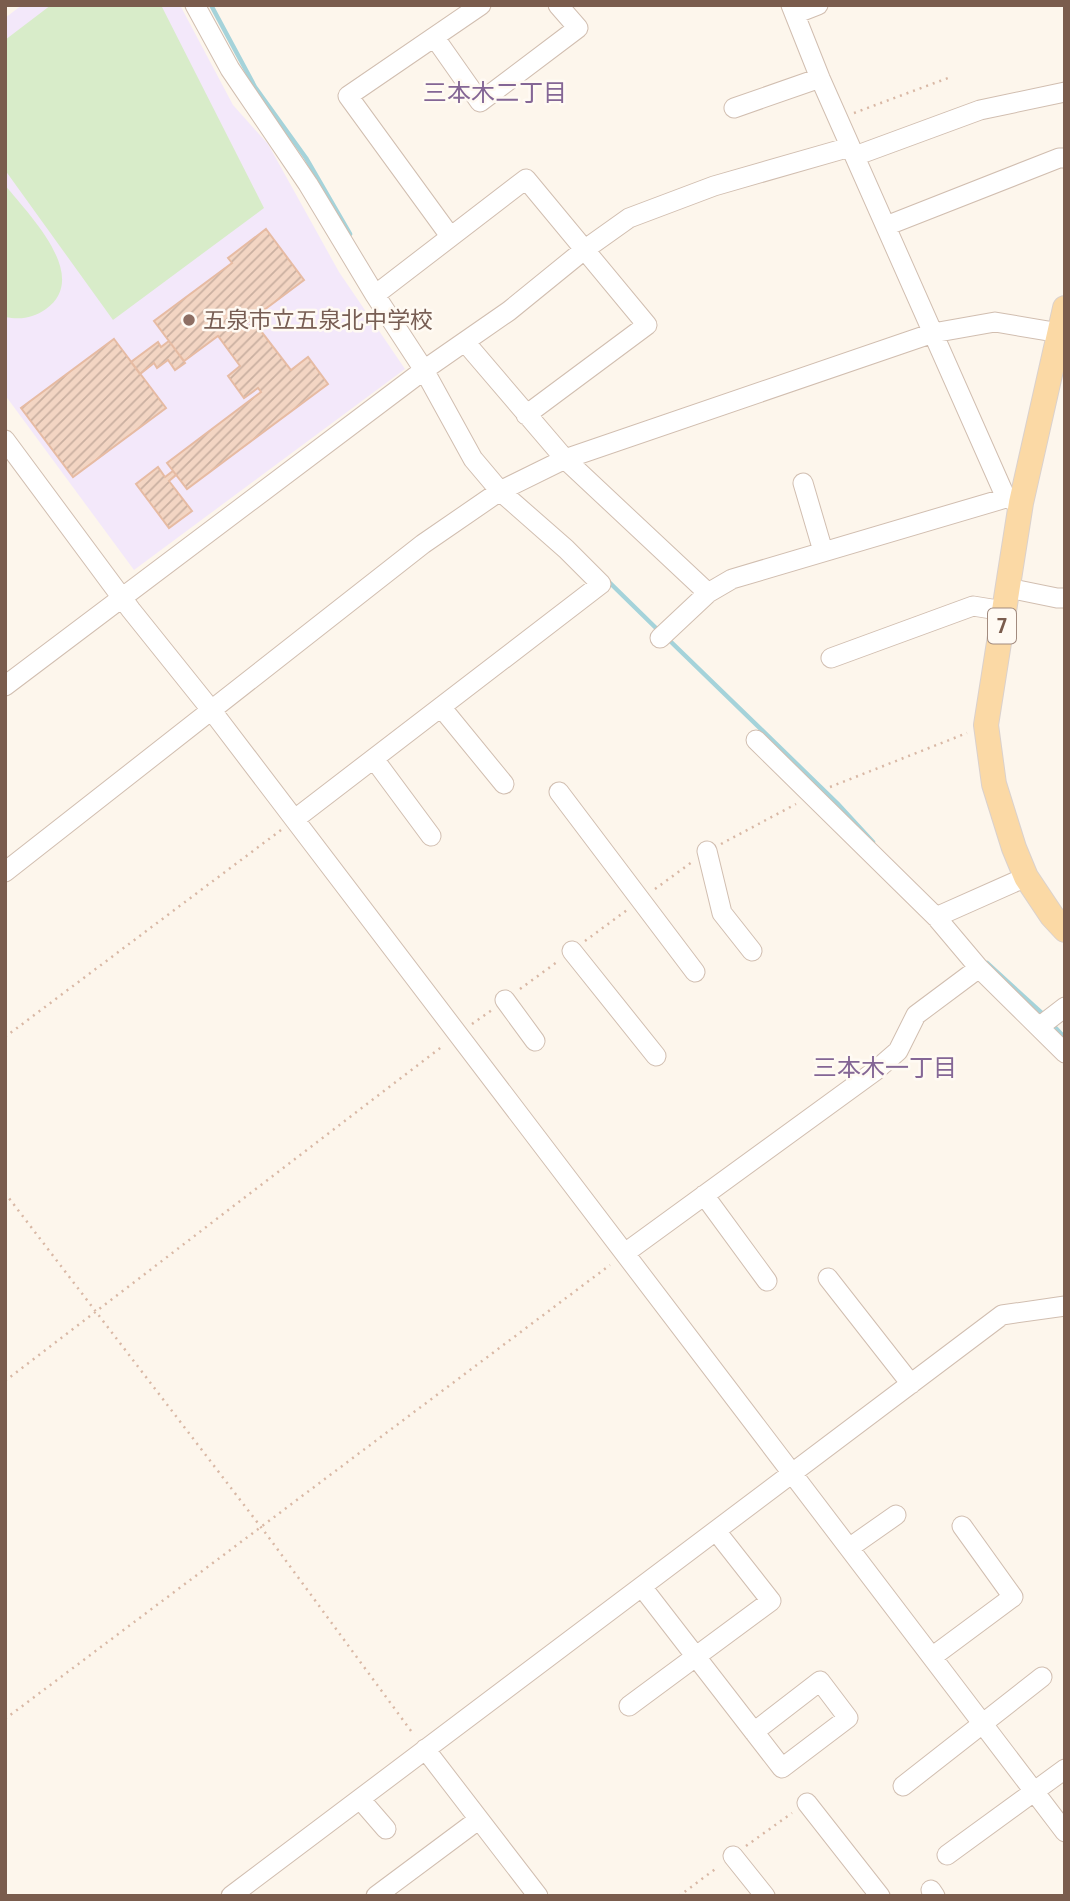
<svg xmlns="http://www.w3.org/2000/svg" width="1070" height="1901" viewBox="0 0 1070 1901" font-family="'Roboto Condensed','Noto Sans JP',sans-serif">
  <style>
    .education { fill: #f3e8fa }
    .green { fill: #d8ecc9 }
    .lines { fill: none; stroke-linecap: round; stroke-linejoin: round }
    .stream { stroke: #a5d3da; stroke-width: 4.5 }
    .building { fill: url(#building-hatch); stroke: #e6bba3; stroke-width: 2 }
    .minor-casing { stroke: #d1beb0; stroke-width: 21 }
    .major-casing { stroke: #dad1cd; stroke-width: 26 }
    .path { stroke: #d9b8a5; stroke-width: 2.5; stroke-dasharray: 2 5; stroke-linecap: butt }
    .minor { stroke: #fff; stroke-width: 19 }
    .major { stroke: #fbd9a5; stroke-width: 24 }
    .education-dot { fill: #8d6e63; stroke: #fffaf3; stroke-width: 2.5 }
    .labels { text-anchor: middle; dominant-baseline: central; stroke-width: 5; stroke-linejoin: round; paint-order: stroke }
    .shield { fill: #fffaf3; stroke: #a28b7f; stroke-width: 2 }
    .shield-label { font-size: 21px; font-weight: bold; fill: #7a5c4d }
    .education-label { font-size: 23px; fill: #785e54; stroke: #fffaf3; text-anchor: start }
    .neighbourhood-label { font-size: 24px; fill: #846695; stroke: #fffaf3 }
  </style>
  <defs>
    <pattern id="building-hatch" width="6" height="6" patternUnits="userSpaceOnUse" patternTransform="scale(1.75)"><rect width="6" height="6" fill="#f3d5c3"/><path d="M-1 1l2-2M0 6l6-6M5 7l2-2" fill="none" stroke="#cab0a1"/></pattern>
  </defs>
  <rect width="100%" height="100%" fill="#fdf6ec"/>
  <!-- education -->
  <path class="education" d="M22,5h158l53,100 35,39 71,128 66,97 -271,201 -129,-175v-377z"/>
  <!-- green -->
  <path class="green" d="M51,5h110l103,203 -151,112 -108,-150v-130z
    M5,185c22,28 87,91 41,124 -13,9 -25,11 -41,8z"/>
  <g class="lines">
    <!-- stream -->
    <path class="stream" d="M211,5l44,82 51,71 44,76
      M608,581l51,50
      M668,639l169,164 36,39
      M987,963l58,53
      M1051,1023l14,15"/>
  </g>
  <!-- building -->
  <path class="building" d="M266,229l38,51 -60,45 2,3 8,-6 37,48 17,-13 20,27 -141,105 -20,-26 94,-71 -3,-4 -14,10 -16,-22 12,-10 -22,-30 -34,25 -30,-40 78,-58 -4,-5z
    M114,339l52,69 -93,69 -52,-69z
    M169,341l16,22 -10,7 -7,-10 -11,8 -3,-5 -14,11 -9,-12 27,-20 3,5z
    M158,467l7,10 8,-6 3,4 -7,6 23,30 -23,17 -33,-44z"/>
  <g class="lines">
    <defs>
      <path id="minor" d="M195,5l35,64 78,115 67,111 49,75 49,89 27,32 66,58 35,35 -306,235
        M791,5l29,73 186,420 15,5
        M795,14l23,-9
        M435,38l45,64 98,-74 -20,-23
        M734,108l86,-30
        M855,156l125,-46 85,-18
        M886,226l173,-68h6
        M450,236l-102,-140 133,-91
        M375,295l151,-116 121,146 -121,90
        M465,342l100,117 143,134
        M5,440l126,170 81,101 853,1121
        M803,483l20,68
        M1008,588l49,10h8
        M660,638l48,-45 24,-14 274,-81
        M831,658l142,-52 31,5
        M5,686l419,-316 85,-59 75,-61 45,-32 85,-32 136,-39
        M441,707l63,77
        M756,740l180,177 43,51 86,85
        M374,759l57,77
        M559,792l136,180
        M707,851l15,62 30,38
        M5,872l418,-328 77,-53 65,-32 368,-126 62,-11 65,11
        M936,917l90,-40
        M572,951l84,105
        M505,1000l30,41
        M1039,1027l26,-20
        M704,1195l63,86
        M625,1253l250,-182 23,-20 18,-36 63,-47
        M828,1278l83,106
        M849,1548l47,-33
        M642,1587l140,181 66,-50 -28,-37 -66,51
        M932,1657l81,-60 -51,-71
        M629,1706l142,-105 -55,-70
        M425,1749l113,147
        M903,1786l139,-109
        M360,1799l26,30
        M807,1803l73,93
        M947,1855l118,-86
        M733,1856l32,40
        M931,1890l4,6
        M231,1896l771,-581 63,-9
        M376,1896l102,-76"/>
      <path id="major" d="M1065,308l-44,195 -35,222 8,59 20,64 12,29 26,39 13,14"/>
    </defs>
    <!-- minor casing -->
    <use href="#minor" class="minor-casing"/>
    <!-- major casing -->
    <use href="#major" class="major-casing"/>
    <!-- path -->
    <path class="path" d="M854,113l94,-35
      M830,787l137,-54
      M721,844l75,-40
      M655,889l37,-27
      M585,941l42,-31
      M520,989l37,-27
      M472,1024l20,-14
      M5,1037l276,-207
      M5,1193l262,342 147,200
      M5,1381l439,-336
      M5,1719l605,-454
      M746,1846l46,-33
      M679,1896l39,-29"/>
    <!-- minor -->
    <use href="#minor" class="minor"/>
    <!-- major -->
    <use href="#major" class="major"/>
  </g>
  <!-- markers -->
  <circle class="education-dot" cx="189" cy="320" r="7"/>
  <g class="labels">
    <!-- shield labels -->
    <rect class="shield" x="988" y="608.5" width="28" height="35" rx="5"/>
    <g class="shield-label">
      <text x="1002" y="626">7</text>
    </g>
    <!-- education labels -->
    <g class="education-label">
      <text x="203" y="320">五泉市立五泉北中学校</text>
    </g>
    <!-- neighbourhood labels -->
    <g class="neighbourhood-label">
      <text x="495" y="93">三本木二丁目</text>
      <text x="885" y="1068">三本木一丁目</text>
    </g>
  </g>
  <!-- border -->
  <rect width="1070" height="1901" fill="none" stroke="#7a5c4d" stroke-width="14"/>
</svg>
